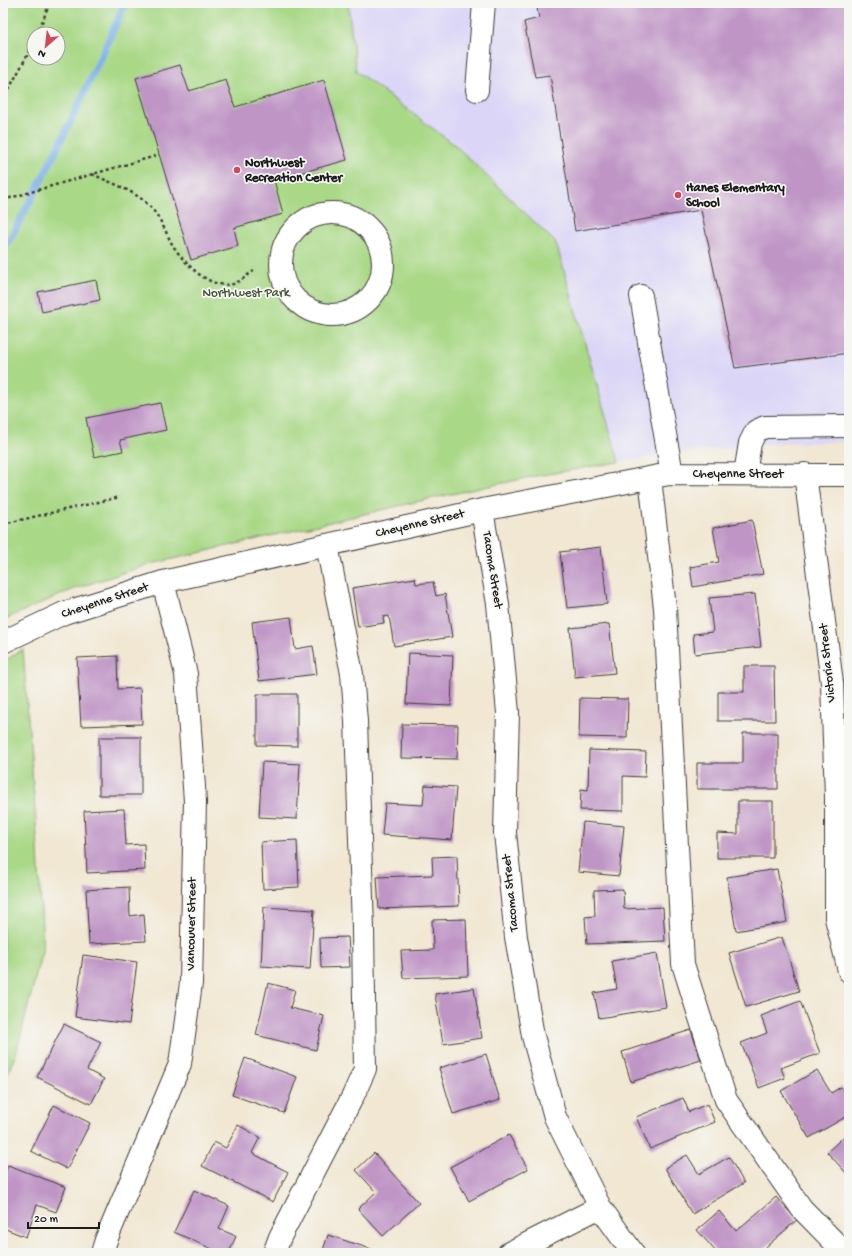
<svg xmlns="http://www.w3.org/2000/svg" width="852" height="1256" viewBox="0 0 852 1256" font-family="'Gochi Hand',sans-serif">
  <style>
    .built { fill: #dbd6f7 }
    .green { fill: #a9d886; stroke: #627a51; fill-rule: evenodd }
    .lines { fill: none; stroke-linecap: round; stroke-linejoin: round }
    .stream { stroke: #7bb1ea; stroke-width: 7 }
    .building { fill: #bf95c6 }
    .minor-casing { stroke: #3c3a37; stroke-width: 24 }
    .path { stroke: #3c3a37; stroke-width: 2.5; stroke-dasharray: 3 3; stroke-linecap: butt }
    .minor { stroke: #fff; stroke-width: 22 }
    .poi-dot { fill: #d1495b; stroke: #f6f6f2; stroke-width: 1.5 }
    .labels { text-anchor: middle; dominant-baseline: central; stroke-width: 3.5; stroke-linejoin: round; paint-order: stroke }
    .poi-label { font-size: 13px; font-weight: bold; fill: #1c1c1c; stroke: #f6f6f2; text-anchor: start }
    .park-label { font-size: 13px; fill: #46543c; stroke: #f6f6f2 }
    .street-label { font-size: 13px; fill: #1c1c1c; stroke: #f6f6f2 }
  </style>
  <rect width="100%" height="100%" fill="#f6f6f2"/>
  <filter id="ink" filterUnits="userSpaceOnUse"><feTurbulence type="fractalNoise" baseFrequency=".025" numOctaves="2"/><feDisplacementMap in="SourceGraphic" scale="8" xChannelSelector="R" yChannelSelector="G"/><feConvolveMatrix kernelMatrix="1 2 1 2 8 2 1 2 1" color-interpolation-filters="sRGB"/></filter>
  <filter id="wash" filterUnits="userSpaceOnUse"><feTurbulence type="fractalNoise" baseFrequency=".012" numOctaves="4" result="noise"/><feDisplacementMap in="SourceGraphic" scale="16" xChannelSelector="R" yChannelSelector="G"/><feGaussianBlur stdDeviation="0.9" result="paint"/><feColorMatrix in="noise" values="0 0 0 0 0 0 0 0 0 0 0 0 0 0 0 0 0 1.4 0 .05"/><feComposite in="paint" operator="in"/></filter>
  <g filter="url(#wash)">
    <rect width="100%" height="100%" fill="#f1e7d2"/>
    <!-- built -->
    <path class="built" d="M348,3h501v439l-71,1 -99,10 -60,9 -63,-219 -100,-97 -100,-75z"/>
    <!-- green -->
    <path class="green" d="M3,3h345l8,68 100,75 100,97 63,219 -83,14 -112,24 -277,65 -73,24 -71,31zM34,34h24v24h-24z
      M23,649l15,201 5,97 -27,107 -13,30v-422z"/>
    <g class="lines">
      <!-- stream -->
      <path class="stream" d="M3,251c46,-80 85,-164 122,-248"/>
    </g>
    <g id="blocks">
      <!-- building -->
      <path class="building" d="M536,3h313v350l-114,15 -34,-158 -126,21 -25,-156 -15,2 -11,-55 15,-4z
        M180,65l9,26 37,-11 9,27 89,-27 23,80 -73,20 9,34 -49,14 4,18 -47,14 -55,-182z
        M96,280l4,20 -58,12 -4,-20z
        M160,403l6,27 -46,10 3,11 -29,6 -8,-39z
        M752,520l11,54 -70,13 -3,-20 29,-5 -6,-34z
        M601,547l6,57 -40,4 -7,-56z
        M415,578l1,6 17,-2 3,14 9,-2 7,43 -58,9 -5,-30 -6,1 1,6 -26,4 -6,-39z
        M755,594l6,53 -66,7 -2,-20 20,-2 -4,-34z
        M291,617l4,32 18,-3 4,28 -58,7 -7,-59z
        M609,624l6,49 -40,4 -5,-49z
        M408,653l45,2 -2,51 -45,-2z
        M117,656l1,33 22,-1 2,36 -61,2 -4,-68z
        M744,666h30l1,55h-57v-29h26z
        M257,694h40v52l-40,-1z
        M580,698l48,1 -1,39 -48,-1z
        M402,724l56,1 -1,34 -56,-1z
        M743,733h35v56h-81v-26h46z
        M99,737h42v58h-42z
        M589,750l57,2 -1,25 -22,-1v35l-43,-1 1,-21 7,1z
        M262,762l38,2 -3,55 -38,-2z
        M425,785l31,2 -4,53 -70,-5 3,-32 38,2z
        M738,801h35v57h-56v-25l21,1z
        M124,809l2,36 18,-1 1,26 -58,3 -3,-62z
        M583,822l41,4 -5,50 -41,-4z
        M297,840l2,47 -36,2 -2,-47z
        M457,856l2,50 -80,3 -2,-32 56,-2 -1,-18z
        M777,869l10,53 -51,9 -9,-54z
        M129,887l1,29 14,-2 2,27 -57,3 -3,-54z
        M623,889l1,20 39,-2 2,34 -78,3 -2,-27 10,-1 -1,-26z
        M264,907l50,3 -4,59 -49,-3z
        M466,919l2,57 -65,2 -2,-27 32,-1 -1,-30z
        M348,937l2,30 -29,1 -1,-30z
        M782,937l17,54 -53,16 -17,-54z
        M657,953l9,54 -67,11 -5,-25 23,-4 -5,-28z
        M83,955l54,7 -8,62 -54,-7z
        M268,983l27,7 -5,18 34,8 -8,34 -60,-15z
        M474,988l8,50 -39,6 -8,-50z
        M800,1001l20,52 -39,15 4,10 -26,10 -18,-45 26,-10 -6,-17z
        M64,1024l37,18 -14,28 17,9 -13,25 -54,-27z
        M691,1030l10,30 -70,22 -9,-30z
        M486,1054l14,46 -47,14 -14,-46z
        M245,1058l52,19 -13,36 -52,-18z
        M817,1070l14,23 10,-6 8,13v15l-40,23 -28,-47z
        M683,1098l6,14 18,-8 8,18 -65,27 -14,-32z
        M54,1105l36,18 -23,46 -36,-18z
        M238,1125l22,12 -8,16 36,19 -15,30 -71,-36 12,-24 12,6z
        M849,1132v44l-22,-24z
        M509,1135l19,34 -59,32 -19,-34z
        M374,1153l45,50 -36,33 -25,-27 18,-17 -20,-22z
        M687,1155l12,19 30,-17 15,26 -52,31 -27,-46z
        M8,1165l58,22 -10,25 -19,-7 -11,32 -23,-9v-49z
        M194,1190l35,16 -10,23 17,7 -7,17h-8l-47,-21z
        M776,1197l21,23 -38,33h-42l-20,-23 22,-19 17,20z
        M328,1235l55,18h-61z"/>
    </g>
  </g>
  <g filter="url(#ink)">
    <use href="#blocks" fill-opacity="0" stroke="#3c3a37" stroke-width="1"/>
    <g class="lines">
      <defs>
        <path id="minor" d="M477,90l7,-87
          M281 264a51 51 0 1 1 102 0a51 51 0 1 1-102 0Z
          M641,296l31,178
          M745,474l5,-31 6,-12 9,-4 84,-1
          M805,474l27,209 4,114v121l13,53
          M650,478l15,130 18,356 43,136 76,109 43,44
          M482,510l16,94 10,109 -3,120 11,104 17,99 22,81 45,90 33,46
          M3,642l61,-29 99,-31 319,-72 187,-36 180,1
          M102,1253l4,-13 74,-176 11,-81 4,-182 -9,-127 -23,-92
          M274,1253l6,-16 73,-141 12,-27 -2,-141 -7,-207 -4,-47 -25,-129
          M509,1253l91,-46"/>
      </defs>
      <!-- minor casing -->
      <use href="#minor" class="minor-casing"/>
      <!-- path -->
      <path class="path" d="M37,34l13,-31
        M3,100l25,-46 6,-14
        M92,174c21,10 45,17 60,35 9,10 14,24 20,35 11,18 37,46 61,40 7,-2 14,-9 21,-13
        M3,200l156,-45
        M3,524l117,-27"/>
      <!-- minor -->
      <use href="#minor" class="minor"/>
    </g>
  </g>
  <!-- markers -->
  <g class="poi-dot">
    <circle cx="237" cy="170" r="4"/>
    <circle cx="678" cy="195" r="4"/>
  </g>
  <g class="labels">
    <!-- poi labels -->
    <g class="poi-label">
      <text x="245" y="163">Northwest<tspan x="245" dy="15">Recreation Center</tspan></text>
      <text x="686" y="188">Hanes Elementary<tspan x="686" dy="15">School</tspan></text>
    </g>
    <!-- park labels -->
    <g class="park-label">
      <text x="246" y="293">Northwest Park</text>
    </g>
    <!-- street labels -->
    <g class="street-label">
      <text x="738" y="474">Cheyenne Street</text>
      <text transform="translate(420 524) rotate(-13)">Cheyenne Street</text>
      <text transform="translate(492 570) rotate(81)">Tacoma Street</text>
      <text transform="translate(105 601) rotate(-18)">Cheyenne Street</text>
      <text transform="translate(828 663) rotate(-96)">Victoria Street</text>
      <text transform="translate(511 893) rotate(-96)">Tacoma Street</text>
      <text transform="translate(192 924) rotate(-89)">Vancouver Street</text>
    </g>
  </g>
  <!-- margin -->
  <rect width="852" height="1256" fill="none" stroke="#f6f6f2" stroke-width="16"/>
  <!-- north arrow -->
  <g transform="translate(46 46) rotate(208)"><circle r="19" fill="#f6f6f2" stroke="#9f9f9c"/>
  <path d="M0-3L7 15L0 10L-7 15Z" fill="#d1495b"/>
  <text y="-6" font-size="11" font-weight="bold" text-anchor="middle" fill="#1c1c1c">N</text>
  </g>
  <!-- scale -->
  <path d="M28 1222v6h71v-6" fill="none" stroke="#1c1c1c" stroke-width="2"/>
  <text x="34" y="1222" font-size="12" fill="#1c1c1c" stroke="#f6f6f2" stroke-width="3" paint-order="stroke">20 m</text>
</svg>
